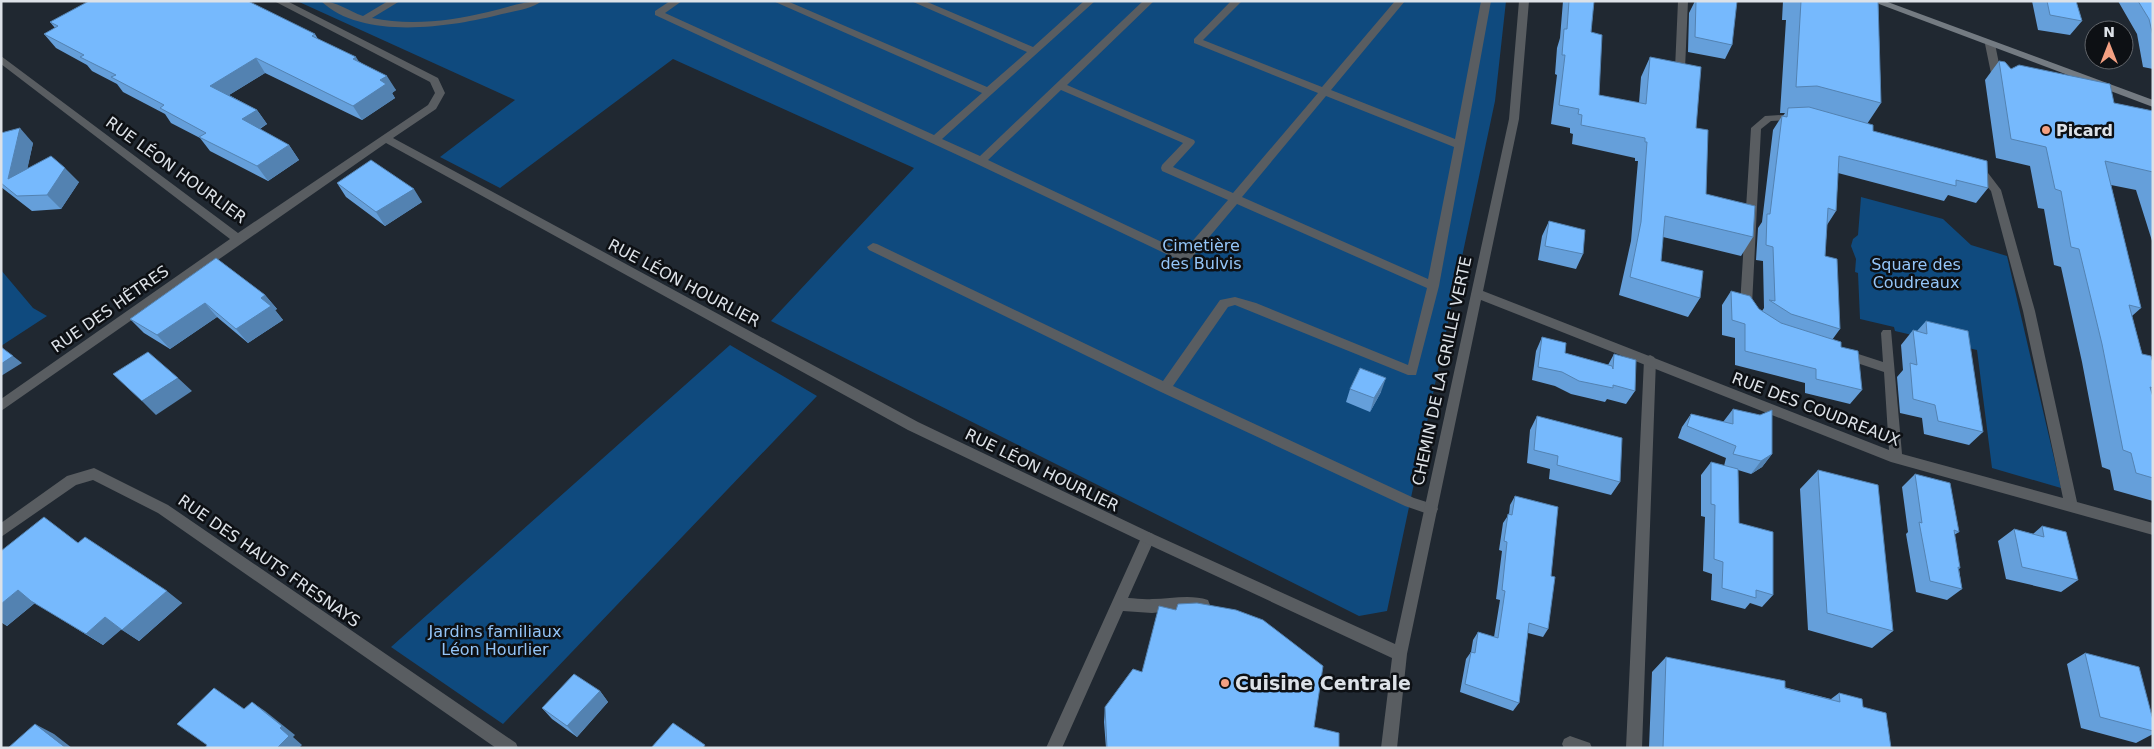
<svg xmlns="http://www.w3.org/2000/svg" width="2154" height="749" viewBox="0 0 2154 749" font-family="'DejaVu Sans',sans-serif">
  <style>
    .green { fill: #0f4a7e }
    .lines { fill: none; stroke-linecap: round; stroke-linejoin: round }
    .service { fill: #595d61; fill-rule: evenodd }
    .minor { fill: #595d61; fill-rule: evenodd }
    .secondary { fill: #747b82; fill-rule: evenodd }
    .wall { fill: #659fda }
    .shaded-wall { fill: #5382b1 }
    .building { fill: #76b9fd; stroke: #5382b1 }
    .poi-dot { fill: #f3a082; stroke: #0d1014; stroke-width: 2 }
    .labels { text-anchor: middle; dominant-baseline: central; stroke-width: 5; stroke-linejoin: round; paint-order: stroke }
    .poi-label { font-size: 16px; font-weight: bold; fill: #dde2e8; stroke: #0d1014; text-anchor: start }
    .street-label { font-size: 16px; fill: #dde2e8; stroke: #0d1014 }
    .park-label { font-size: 16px; fill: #94c5f8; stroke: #0d1014 }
    .near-poi-label { font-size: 19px; font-weight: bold; fill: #dde2e8; stroke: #0d1014; text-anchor: start }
  </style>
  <rect width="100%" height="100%" fill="#202831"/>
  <!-- green -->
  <path class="green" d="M297,1h1209l-11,100 -108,510 -28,5 -588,-295 143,-153 -241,-109 -173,129 -60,-31 75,-57z
    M1861,197l82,22 28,26 36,11 54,232 -69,-20 -15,-118 -82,-19 -1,-4 -34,-8 -2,-46 -3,-1 1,-13 -5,-13 2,-7 5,-4z
    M1,270l32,38 14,8 -46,30z
    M730,345l87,51 -314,328 -112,-77z"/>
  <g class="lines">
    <!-- service -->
    <path class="service" d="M321,1c16,0 27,10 42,15l25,-15h12l-28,17c38,8 79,3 116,-6 18,-4 35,-11 54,-11 -10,8 -28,10 -40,13 -50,13 -140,27 -181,-13z
      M670,1h12l-17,12 269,122 48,-42 -209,-92h14l200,86 40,-35 -116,-51h14l108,46 51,-46h11l-153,138 38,17 163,-155h11l-87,84 127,55 1,2 -1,2 -21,23 60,26 85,-100 -124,-50v-4l37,-38h11l-39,39 119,47 73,-86h10l-74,89 124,49 26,-138h10l-52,285 -23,89h-8l-173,-70 -7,2 -55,79 241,112 22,7 2,4 -2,4 -5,2 -26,-9 -244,-114 -292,-142 -2,-3 6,-4 4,1 286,137 57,-81 15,-3 21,6 152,62 19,-77 -190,-84 -48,57h-8l-204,-97 -322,-149v-4zM1061,90l122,53 -21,22 -1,3 1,3 66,29 -45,52 -195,-92zM1326,96l128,51 -26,132 -186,-82z
      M1678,1h10l-3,68 -5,3 -5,-3z
      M1990,41l5,3 8,39 -5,3 -5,-3 -8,-39z
      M1650,355l4,2 2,3 -14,388h-16l18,-388 2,-3z
      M1148,532l5,2 2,4 -27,60c8,0 16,2 24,1 19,0 38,-5 56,1l2,5 -2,5 -5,2 -22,-2 -29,3 -29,-2 -61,137h-16l95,-210 2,-4z
      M1570,736l20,7 2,5h-28l-2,-4 2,-5z"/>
    <!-- minor -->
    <path class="minor" d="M274,1h13l151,77 7,15 -9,16 -43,29 525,284 235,112 242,110 114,-525 10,-118h10l-10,118 -36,172 406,159 -5,-78 -45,-15 -2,-3 2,-3 4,-2 40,13 -2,-29 2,-3h8l11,124 161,44 -40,-187 -32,-120 -14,-16 -7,-6 1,-3 4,-1 10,4 16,21 34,121 42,191 76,21v12l-262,-73 -410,-162 -74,354 -10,94h-16l11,-90 -249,-116 -235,-112 -522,-287 -385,268v-12l229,-160 -229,-175v-8l237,177 190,-128 7,-12 -5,-11z
      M1798,114l5,3 -1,2 -31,2 -10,8 -9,176 2,4 -6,5 -4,-2 -4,-7 11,-177 14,-12z
      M94,468l74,37 348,238 2,5h-22l-338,-235 -65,-33 -17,5 -75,52v-14l66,-47z"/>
    <!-- secondary -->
    <path class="secondary" d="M1871,1h14l268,99v7z"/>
  </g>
  <!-- wall -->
  <path class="wall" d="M1563,1h31l-3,31 8,63 40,8 2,-26 9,-20 46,71 10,66 47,43 -12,19 -78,-19 -2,24 39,37 -12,19 -69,-22 12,-54 7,-80h-3v-3l-63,-14 1,-10 -3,-1v-5l-19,-4 6,-49 -2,-1 2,-26 3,-10z
    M1695,1h1l36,44 -7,14 -37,-7 1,-39z
    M1783,1h95l3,102 -14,21 6,7 115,57 -12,15 -28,-8 -4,6 -106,-28 -2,38 -9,14 -2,31 15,73 -8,11 9,7 21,43 -12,14 -45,-11v-10l-70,-18v-27l-13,-3v-30l9,-14 31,20 2,-3 -1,-47 -7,-1 2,-32 4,-6 11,-92 9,-14h1l2,-3h-5l6,-93h-4z
    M2032,1h44l6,20 -12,14 -32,-5z
    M2118,1h35v68l-10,-2 -6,-33z
    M50,22l265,12 3,5 42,23 36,28 -4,3 3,5 -33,22 -97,-47 -36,22 28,15 10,14 -7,5 29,16 10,15 -31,21 -58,-30 -10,-13 -29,-15 -6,-9 -42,-22 -6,-8 -25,-13 -5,-6 -31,-17 -12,-14 11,-6z
    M1999,61l12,8 103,34 39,8v133l-17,-54 -25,-5 30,123 -9,8 10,38 11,9v138l-39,-11 -4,-20 -8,-3 -20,-105 -21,-95 -7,-2 -10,-56 -6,-1 -8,-42 -34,-8 -11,-78z
    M1,133l32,10 -6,26 52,13 -18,27 -29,2 -31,-24z
    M337,183l85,19 -37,24 -39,-29z
    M1549,221l34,33 -7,15 -38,-9 4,-24z
    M216,258l49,37 12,14 -2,1 8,10 -35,23 -31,-26 -47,32 -26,-16 -14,-14z
    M1926,321l57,111 -14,13 -45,-11 -2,-16 -22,-5 -3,-36 6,-7 -2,-25 12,-15 4,1z
    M1542,337l23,16 43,12 6,-11 21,37 -9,13 -19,-5 -2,3 -34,-8 -16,-8 -23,-6 4,-29z
    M1350,389l31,3 -11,20 -24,-10z
    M1733,409l39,45 -10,13 -11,7 -13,-4 1,53 34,72 -11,12 -12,-4 -5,6 -34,-9 1,-26 -9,-3 2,-54 -4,-1v-41l10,-13 13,4 2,-8 -48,-20 4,-11 9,-13 32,8z
    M1537,416l83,66 -9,13 -62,-16 1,-10 -23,-6 3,-33z
    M1818,470l75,161 -21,17 -64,-18 -8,-141z
    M1915,474l44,58 -5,3 6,33 -1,1 3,20 -15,11 -31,-8 -10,-58 2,-2 -6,-45z
    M1515,496l36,80 -3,53 -5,8 -15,-4 -9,70 -6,8 -53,-19 6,-33 5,-7 2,-12 5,-8 16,5 6,-37 -4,-1 6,-48 -3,-1 4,-27 6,-9 1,-9z
    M2042,526l36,54 -17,12 -55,-13 -8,-38 16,-12 19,5z
    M78,542l104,61 -43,38 -18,-12 -18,16 -68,-42 -28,23 -6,-4v-71z
    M2085,653l68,67v14l-17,9 -55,-15 -14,-64z
    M1666,657l165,42 8,-6 24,14 28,41h-242l3,-76z
    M600,691l8,11 -31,35 -25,-18 -10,-11z
    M1105,707l209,20 25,21h-233l-2,-26z"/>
  <!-- shaded-wall -->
  <path class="shaded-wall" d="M356,57l9,14 -12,-12z
    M256,58l9,15 -44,27 -11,-14z
    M387,76l9,14 -4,3 3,5 -33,22 -9,-14 27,-26z
    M257,110l10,14 -15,9 -10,-14z
    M20,128l13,15 -11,51 -14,-15z
    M289,145l10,15 -31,21 -11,-15z
    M65,168l14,14 -18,27 -14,-14z
    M414,189l8,13 -37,24 -9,-14z
    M265,295l12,14 -2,1 8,10 -35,23 -12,-14 25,-31z
    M205,303l12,14 -47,32 -13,-14z
    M13,356l9,7 -21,13v-12z
    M178,378l14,13 -36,24 -14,-14z
    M1386,378l-5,14 -11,20 4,-14z
    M1772,454l-10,13 -11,7 10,-13z
    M18,590l18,12 -29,24 -6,-4v-18z
    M167,591l15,12 -43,38 -17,-11z
    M105,617l17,12 -19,16 -17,-11z
    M600,691l8,11 -31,35 -10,-11z
    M252,702l13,9 30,24 -2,2 9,8 -3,3h-22z
    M35,724l19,10 18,14h-6z"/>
  <!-- building -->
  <path class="building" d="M89,1h159l67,33 -3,2 44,21 -3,2 34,17 -7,4 6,4 -33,22 -97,-48 -46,28 47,24 -15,9 47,26 -32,21 -58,-29 7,-4 -46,-25 4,-3 -53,-28 5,-2 -36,-18 4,-2 -40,-21 14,-8 -8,-4z
    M1569,1h25l-3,31 11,3 -3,60 47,9 4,-47 51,10 -5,61 12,2 -2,64 49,12 -2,31 -88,-21 -4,45 42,10 -3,27 -70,-21 11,-55 6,-80h-2v-4l-64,-13 1,-10 -4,-1 1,-5 -20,-4 6,-50h-3l2,-26h3z
    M1696,1h41l-5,44 -37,-8z
    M1801,1h77l3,102 -64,-17 -21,1z
    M2047,1h29l6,20 -32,-6z
    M2138,1h15v35l-4,-17z
    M1999,61l6,1 6,7 8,-4 91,19 4,19 39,8v61l-48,-11 36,147 -12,-3 13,49 9,2 2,7v25l-3,-1 3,10v81l-17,-5 -5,-20 -8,-3 -21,-106 -23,-95 -8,-2 -10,-56 -6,-2 -9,-42 -35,-8z
    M1809,107l64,18v6l114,30 1,27 -32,-8v6l-117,-30 -3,55 -8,-3 -3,48 12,3 3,70 -49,-15 -22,-14 6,1 -2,-54 -7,-2 1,-31h3l12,-98 5,1 1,-9z
    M20,128l-12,51 43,-23 14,12 -18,27 -30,1 -16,-13v-50z
    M371,160l43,29 -38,23 -39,-29z
    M1549,221l36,9 -2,24 -38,-8z
    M216,258l49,37 -4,3 10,8 -35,23 -31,-26 -48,32 -27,-16z
    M1731,291l19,5 9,13 22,14 60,19v5l17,4 4,39 -46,-11v-10l-71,-18v-27l-13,-4z
    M1926,321l42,10 15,101 -45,-11 -3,-16 -22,-6 -3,-36 7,2 -4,-35 14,4z
    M1542,337l24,6 -1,10 47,13 1,3 1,-15 22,6 -1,31 -22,-6v3l-34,-7 -17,-9 -24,-5z
    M1,347l12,9 -12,8z
    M148,352l30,26 -36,23 -29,-27z
    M1360,368l26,10 -12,20 -24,-9z
    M1733,409l27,6 12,-5v44l-11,7 -28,-7 3,-8 -49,-20 4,-12 42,10z
    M1537,416l85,22 -2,44 -63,-17 1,-9 -24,-6z
    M1711,462l27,7 1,54 34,9v63l-17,-5v8l-34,-10 1,-26 -9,-3 1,-54 -4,-1z
    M1818,470l60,15 15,146 -66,-18z
    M1915,474l35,9 9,49 -5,-2 6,38 -2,-1 4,22 -32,-8 -11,-59 3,1z
    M1515,496l43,11 -7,69 4,1 -7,52 -19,-6 -10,80 -54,-19 6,-32 4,1 3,-21 20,6 7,-47 -3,-1 5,-48 -3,-1 4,-27 4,1z
    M44,517l34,26 7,-6 82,54 -45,39 -17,-13 -19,17 -55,-33 -13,-11 -17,14v-53z
    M2042,526l24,6 12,48 -56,-13 -8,-38 30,8z
    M1197,603l39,7 27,10 60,46 -9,61 25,6v15h-232l-2,-41 28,-38 9,3 17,-66 17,4 2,-6z
    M2085,653l54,14 14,53v11l-53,-14z
    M1666,657l119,24v7l55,14 -1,-9 23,6 1,8 23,6 5,35h-228z
    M574,674l26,17 -33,35 -25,-18z
    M214,688l30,21 8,-7 30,24 -2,2 9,8 -12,12h-72l2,-3 -30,-21z
    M673,723l32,22 -2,3h-52z
    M35,724l31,24h-58z"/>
  <!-- markers -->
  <g class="poi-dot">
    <circle cx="2046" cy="130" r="5"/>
    <circle cx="1225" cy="683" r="5"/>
  </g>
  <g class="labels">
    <!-- poi labels -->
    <g class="poi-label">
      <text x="2056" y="130">Picard</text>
    </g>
    <!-- street labels -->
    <g class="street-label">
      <text transform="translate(176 170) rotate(36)">RUE LÉON HOURLIER</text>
      <text transform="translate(684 283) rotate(28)">RUE LÉON HOURLIER</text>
      <text transform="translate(110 309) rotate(-35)">RUE DES HÊTRES</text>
      <text transform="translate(1442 371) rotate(-78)">CHEMIN DE LA GRILLE VERTE</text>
      <text transform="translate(1816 409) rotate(21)">RUE DES COUDREAUX</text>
      <text transform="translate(1042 470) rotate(26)">RUE LÉON HOURLIER</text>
      <text transform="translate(269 561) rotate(35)">RUE DES HAUTS FRESNAYS</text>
    </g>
    <!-- park labels -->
    <g class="park-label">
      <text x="1201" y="245">Cimetière<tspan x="1201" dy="18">des Bulvis</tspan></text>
      <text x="1916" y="264">Square des<tspan x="1916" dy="18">Coudreaux</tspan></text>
      <text x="495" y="631">Jardins familiaux<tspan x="495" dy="18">Léon Hourlier</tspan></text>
    </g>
    <!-- near-poi labels -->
    <g class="near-poi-label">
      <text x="1235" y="683">Cuisine Centrale</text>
    </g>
  </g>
  <!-- border -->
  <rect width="2154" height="749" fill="none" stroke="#dde2e8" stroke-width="5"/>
  <!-- north arrow -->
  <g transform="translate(2109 45)"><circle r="24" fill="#0d1014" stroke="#606469"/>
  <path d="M0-4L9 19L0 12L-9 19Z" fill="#f3a082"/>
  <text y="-8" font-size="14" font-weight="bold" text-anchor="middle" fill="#dde2e8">N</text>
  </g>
</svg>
